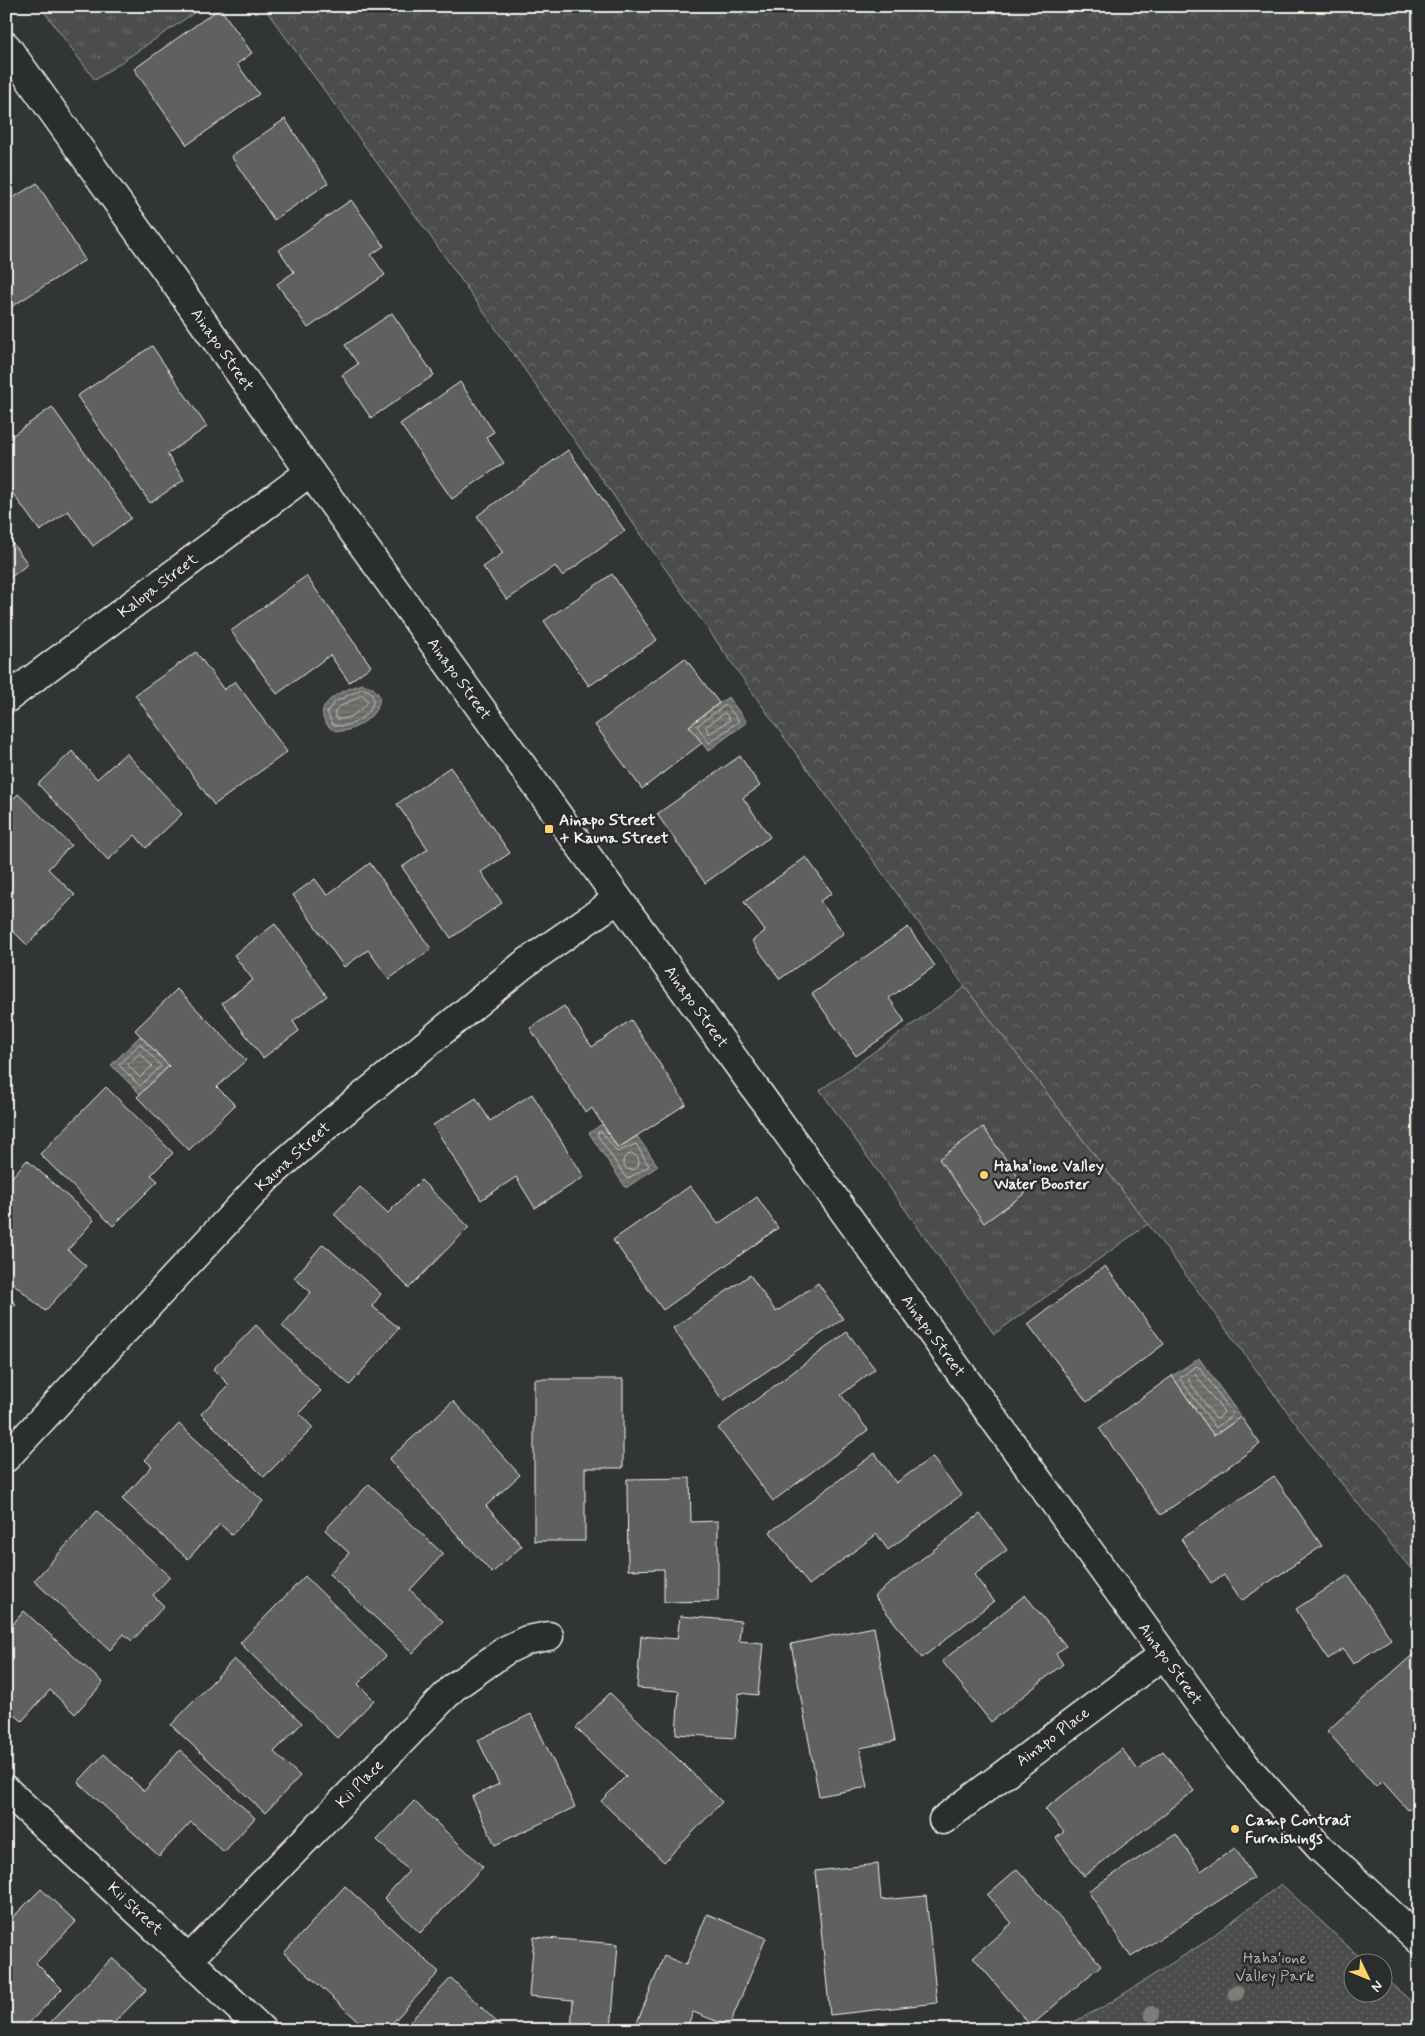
<svg xmlns="http://www.w3.org/2000/svg" width="1425" height="2036" viewBox="0 0 1425 2036" font-family="Mynerve,sans-serif">
  <style>
    .grass { fill: url(#grass-tufts); stroke: #a09f9a }
    .forest { fill: url(#forest-crowns); stroke: #a09f9a }
    .park { fill: url(#park-dots); stroke: #a09f9a }
    .water { fill: url(#water-rules); stroke: #a6a5a0 }
    .lines { fill: none; stroke-linecap: round; stroke-linejoin: round }
    .shore { stroke: #c0bfb8; stroke-width: 1 }
    .building { fill: #5f605f; stroke: #f4f1e8 }
    .minor-casing { stroke: #f4f1e8; stroke-width: 31 }
    .tertiary-casing { stroke: #f4f1e8; stroke-width: 31 }
    .minor { stroke: #2a2d2e; stroke-width: 28 }
    .tertiary { stroke: #2a2d2e; stroke-width: 28 }
    .tree { fill: #7c7d79 }
    .poi-dot { fill: #ffd166; stroke: #2a2d2e; stroke-width: 2 }
    .labels { text-anchor: middle; dominant-baseline: central; stroke-width: 5; stroke-linejoin: round; paint-order: stroke }
    .street-label { font-size: 16px; fill: #f4f1e8; stroke: #2a2d2e }
    .poi-label { font-size: 16px; font-weight: bold; fill: #f4f1e8; stroke: #2a2d2e; text-anchor: start }
    .park-label { font-size: 16px; fill: #b9b8b1; stroke: #2a2d2e }
  </style>
  <defs>
    <pattern id="grass-tufts" width="24" height="20" patternUnits="userSpaceOnUse" patternTransform="scale(1.25)"><rect width="24" height="20" fill="#4b4d4c"/><path d="M3 7l-1-3M5 7V3M7 7l1-3M15 17l-1-3M17 17v-4M19 17l1-3" fill="none" stroke="#666766"/></pattern>
    <pattern id="forest-crowns" width="20" height="18" patternUnits="userSpaceOnUse" patternTransform="scale(1.25)"><rect width="20" height="18" fill="#4b4d4c"/><path d="M2 6a3 3 0 1 1 6 0M12 15a3 3 0 1 1 6 0" fill="none" stroke="#666766"/></pattern>
    <pattern id="park-dots" width="8" height="8" patternUnits="userSpaceOnUse" patternTransform="scale(1.25)"><rect width="8" height="8" fill="#4b4d4c"/><path d="M2 2h.1M6 6h.1" fill="none" stroke="#666766" stroke-width="1.8" stroke-linecap="round"/></pattern>
    <pattern id="water-rules" width="6" height="5" patternUnits="userSpaceOnUse" patternTransform="scale(1.25)"><rect width="6" height="5" fill="#727370"/><path d="M0 2.5h6" fill="none" stroke="#5e5e5b"/></pattern>
  </defs>
  <rect width="100%" height="100%" fill="#323535"/>
  <filter id="ink" filterUnits="userSpaceOnUse"><feTurbulence type="fractalNoise" baseFrequency=".02" numOctaves="2"/><feDisplacementMap in="SourceGraphic" scale="10" xChannelSelector="R" yChannelSelector="G"/><feConvolveMatrix kernelMatrix="1 2 1 2 8 2 1 2 1" color-interpolation-filters="sRGB"/></filter>
  <g filter="url(#ink)">
    <!-- grass -->
    <path class="grass" d="M40,6h164l-109,74z
      M965,987l183,237 -154,110 -174,-244z"/>
    <!-- forest -->
    <path class="forest" d="M263,6h1156v1573l-93,-115 -178,-240 -183,-237 -178,-246 -359,-508z"/>
    <!-- park -->
    <path class="park" d="M1281,1884l85,79 -14,1v30h30l1,-17 36,31v22h-390l39,-5 35,-18 99,-63z"/>
    <!-- water -->
    <path class="water" d="M363,684c38,10 1,47 -22,47 -8,0 -12,-3 -16,-9 -12,-21 23,-34 38,-38z
      M728,697l19,25 -39,29 -19,-25z
      M140,1036l29,30 -29,28 -29,-29z
      M602,1124l16,24 19,-12 21,30 -32,22 -37,-55z
      M1199,1358l42,59 -27,19 -42,-60z"/>
    <g class="lines">
      <!-- shore -->
      <path class="shore" d="M362,689l8,2c14,18 -22,42 -38,33l-5,-12 8,-10z
        M363,695l5,6c-6,10 -20,20 -31,18l-3,-6 5,-6z
        M726,705l13,16 -30,22 -12,-17z
        M725,713l5,7 -21,14 -3,-7z
        M140,1044l21,22 -21,20 -21,-21z
        M140,1053l12,13 -12,12 -12,-13z
        M598,1132h4l15,20 19,-8 13,22 -22,13 -29,-43z
        M623 1162a8 8 0 1 1 16 0a8 8 0 1 1-16 0Z
        M1196,1366l3,1 34,47 -17,14 -36,-49z
        M1195,1374l29,38 -6,7 -3,-1 -26,-37v-3z"/>
    </g>
    <!-- building -->
    <path class="building" d="M220,8l32,45 -15,11 22,30 -72,51 -53,-76z
      M285,119l43,64 -54,37 -43,-64z
      M37,183l48,77 -77,49 -2,-107z
      M351,200l33,46 -13,9 14,20 -77,53 -31,-44 17,-12 -15,-22z
      M392,313l42,62 -63,43 -29,-43 16,-11 -13,-19z
      M152,346l55,81 -40,27 17,26 -34,23 -73,-107z
      M460,382l34,50 -8,5 18,26 -52,36 -52,-75z
      M52,407l79,111 -38,28 -25,-35 -28,20 -34,-47v-44z
      M568,450l57,81 -63,45 -7,-10 -48,34 -24,-33 20,-14 -26,-37z
      M6,535l22,29 -22,17z
      M612,574l45,66 -68,46 -45,-65z
      M306,576l65,90 -22,16 -19,-27 -53,39 -46,-63z
      M196,652l28,38 11,-9 52,71 -73,53 -79,-110z
      M685,658l34,45 -30,23 13,17 -60,46 -47,-64z
      M72,751l25,28 29,-26 56,61 -36,34 -11,-13 -27,25 -70,-76z
      M740,756l20,30 -17,12 27,39 -65,46 -48,-69z
      M450,767l60,86 -29,19 21,31 -51,35 -49,-71 26,-18 -31,-45z
      M18,794l53,51 -23,24 27,26 -48,50 -21,-21v-118z
      M806,857l26,36 -12,8 24,32 -64,46 -28,-38 13,-10 -21,-29z
      M370,863l61,86 -42,30 -21,-29 -24,17 -51,-72 22,-16 12,16z
      M275,924l52,72 -34,25 6,10 -36,27 -41,-55 31,-23 -19,-25z
      M908,927l27,39 -46,32 16,24 -49,34 -44,-62z
      M177,989l69,71 -29,27 18,18 -46,45 -52,-53 32,-31 -34,-36z
      M564,1006l28,41 39,-27 55,84 -68,44 -26,-40 -6,5 -56,-85z
      M106,1087l67,66 -22,22 7,6 -45,45 -73,-72z
      M532,1094l52,83 -49,31 -19,-31 -35,23 -48,-75 43,-27 14,23z
      M983,1127l45,64 -44,32 -45,-64z
      M27,1160l67,60 -26,30 18,16 -41,45 -39,-34v-93z
      M421,1180l48,47 -60,61 -75,-74 26,-27 28,26z
      M690,1186l28,38 39,-27 21,31 -115,82 -50,-70z
      M323,1244l58,50 -9,12 27,22 -49,57 -68,-59 29,-34 -17,-14z
      M1105,1266l59,78 -77,58 -59,-78z
      M750,1275l26,37 42,-29 25,36 -120,82 -50,-73z
      M6,1295l10,9 -10,11z
      M256,1325l65,66 -22,22 14,15 -49,49 -63,-63 28,-29 -16,-16z
      M847,1332l28,37 -34,26 27,35 -95,71 -55,-73z
      M1172,1376l42,60 27,-19 19,27 -99,71 -62,-87z
      M534,1379h89v89h-38v73h-51z
      M453,1401l67,74 -34,31 36,40 -30,27 -103,-114z
      M179,1424l84,77 -31,34 -12,-11 -32,35 -66,-60 30,-33 -7,-6z
      M875,1453l21,30 36,-26 29,38 -73,55 -11,-16 -68,51 -39,-53z
      M1274,1476l48,70 -81,55 -17,-26 -13,8 -30,-44z
      M690,1478l1,44 27,-1v80l-54,1v-33l-36,1 -1,-91z
      M369,1484l74,70 -33,36 33,31 -30,32 -84,-79 20,-21 -24,-23z
      M97,1511l73,66 -17,18 11,11 -32,35 -8,-7 -14,16 -76,-69z
      M980,1514l27,36 -33,25 20,26 -72,57 -48,-62z
      M1348,1575l43,64 -38,25 -10,-15 -15,10 -32,-50z
      M305,1576l81,80 -28,28 16,16 -37,38 -97,-95z
      M1025,1595l41,51 -10,8 7,10 -72,58 -49,-61z
      M24,1611l79,72 -28,31 -25,-24 -28,31 -16,-14v-75z
      M680,1616l61,5 -2,20 24,2 -5,52 -19,-2 -4,45 -59,-4 3,-43 -42,-3 4,-52 36,3z
      M874,1627l21,114 -35,7 8,39 -49,9 -28,-152z
      M1419,1649v152l-11,9 -26,-29 -6,6 -49,-56z
      M234,1659l68,64 -28,29 26,24 -35,37 -94,-88z
      M610,1693l112,109 -58,60 -63,-61 25,-25 -50,-48z
      M531,1714l44,93 -80,38 -23,-48 27,-13 -21,-44z
      M1122,1749l16,21 25,-19 31,40 -110,85 -28,-38 8,-6 -19,-23z
      M180,1750l75,68 -31,34 -33,-30 -32,34 -81,-74 26,-28 40,37z
      M414,1801l69,66 -63,66 -36,-35 25,-27 -32,-31z
      M1176,1834l25,37 34,-23 19,30 -123,79 -43,-66z
      M878,1864l3,36 45,-4 11,107 -107,12 -15,-144z
      M1017,1869l84,96 -70,61 -58,-69 39,-34 -25,-28z
      M345,1886l94,86 -53,58h-18l-84,-77z
      M41,1889l35,33 -40,41 26,26 -40,41h-16v-106z
      M707,1914l59,24 -37,88 -36,-14 -7,18h-52l30,-74 22,9z
      M534,1937l84,7 -7,86h-40l2,-30 -44,-4z
      M112,1958l34,32 -39,40h-64z
      M451,1978l54,52h-103z"/>
    <g class="lines">
      <defs>
        <path id="minor" d="M6,699l304,-227
          M6,1458l262,-281 57,-50 198,-162 95,-66
          M6,1790l141,130 115,110
          M943,1820l220,-165
          M189,1959l265,-272 52,-37 21,-10 22,-4"/>
        <path id="tertiary" d="M6,46l304,426 928,1285 82,91 99,92"/>
      </defs>
      <!-- minor casing -->
      <use href="#minor" class="minor-casing"/>
      <!-- tertiary casing -->
      <use href="#tertiary" class="tertiary-casing"/>
      <!-- minor -->
      <use href="#minor" class="minor"/>
      <!-- tertiary -->
      <use href="#tertiary" class="tertiary"/>
    </g>
    <!-- trees -->
    <g class="tree">
      <circle cx="1236" cy="1993" r="8"/>
      <circle cx="1152" cy="2014" r="8"/>
    </g>
  </g>
  <!-- markers -->
  <g class="poi-dot">
    <rect x="544" y="824" width="10" height="10" rx="2.5"/>
    <circle cx="984" cy="1175" r="5"/>
    <circle cx="1235" cy="1829" r="5"/>
  </g>
  <g class="labels">
    <!-- street labels -->
    <g class="street-label">
      <text transform="translate(222 350) rotate(55)">Ainapo Street</text>
      <text transform="translate(158 586) rotate(-37)">Kalopa Street</text>
      <text transform="translate(459 679) rotate(54)">Ainapo Street</text>
      <text transform="translate(696 1007) rotate(54)">Ainapo Street</text>
      <text transform="translate(293 1157) rotate(-42)">Kauna Street</text>
      <text transform="translate(933 1336) rotate(54)">Ainapo Street</text>
      <text transform="translate(1170 1664) rotate(54)">Ainapo Street</text>
      <text transform="translate(1053 1737) rotate(-37)">Ainapo Place</text>
      <text transform="translate(360 1784) rotate(-46)">Kii Place</text>
      <text transform="translate(135 1909) rotate(43)">Kii Street</text>
    </g>
    <!-- poi labels -->
    <g class="poi-label">
      <text x="559" y="820">Ainapo Street<tspan x="559" dy="18">+ Kauna Street</tspan></text>
      <text x="994" y="1166">Haha'ione Valley<tspan x="994" dy="18">Water Booster</tspan></text>
      <text x="1245" y="1820">Camp Contract<tspan x="1245" dy="18">Furnishings</tspan></text>
    </g>
    <!-- park labels -->
    <g class="park-label">
      <text x="1275" y="1958">Haha‘ione<tspan x="1275" dy="18">Valley Park</tspan></text>
    </g>
  </g>
  <!-- margin -->
  <rect width="1425" height="2036" fill="none" stroke="#2a2d2e" stroke-width="25"/>
  <rect x="12" y="12" width="1400" height="2011" fill="none" stroke="#f4f1e8" stroke-width="2" filter="url(#ink)"/>
  <!-- north arrow -->
  <g transform="translate(1368 1978) rotate(133)"><circle r="24" fill="#2a2d2e" stroke="#7b7b78"/>
  <path d="M0-4L9 19L0 12L-9 19Z" fill="#ffd166"/>
  <text y="-8" font-size="14" font-weight="bold" text-anchor="middle" fill="#f4f1e8">N</text>
  </g>
</svg>
